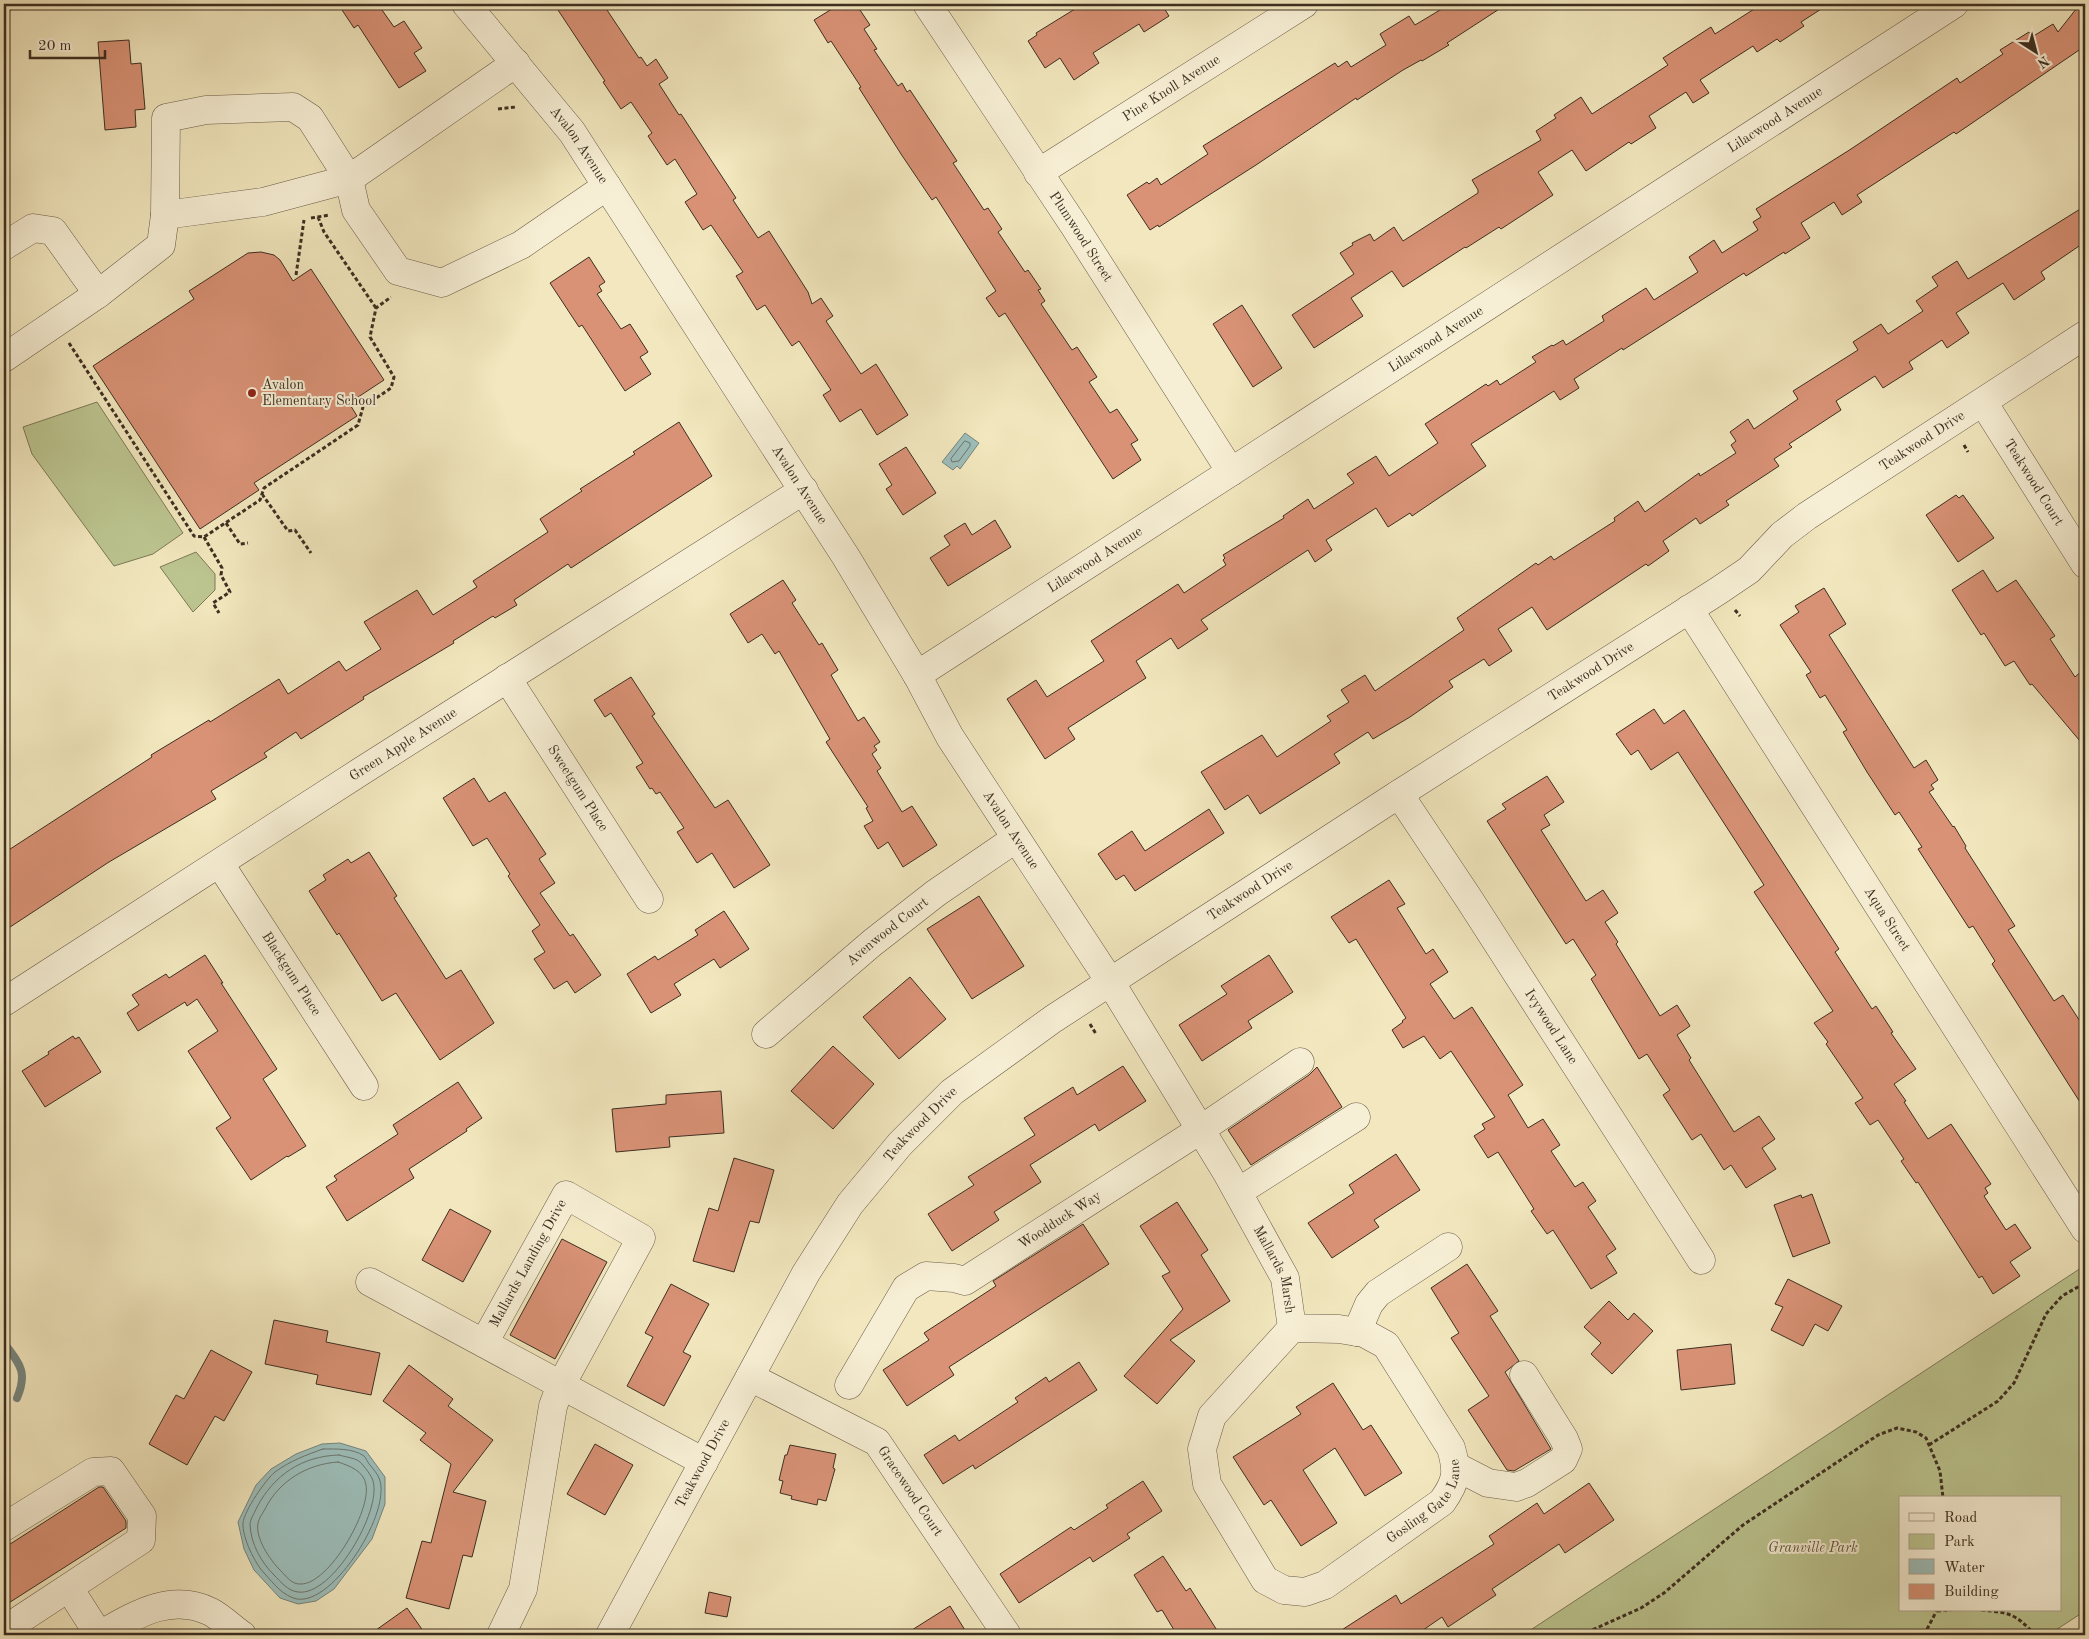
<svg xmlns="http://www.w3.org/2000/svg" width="2089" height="1639" viewBox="0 0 2089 1639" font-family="'Old Standard TT',serif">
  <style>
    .green { fill: #bcc590; stroke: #7c7a58; fill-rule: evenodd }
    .water { fill: #9dbeba; stroke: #77857d }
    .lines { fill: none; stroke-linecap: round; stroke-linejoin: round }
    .shore { stroke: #6d766e; stroke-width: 1 }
    .stream { stroke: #77857d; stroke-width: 8 }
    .building { fill: #d99276; stroke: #3d2f21 }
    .minor-casing { stroke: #6a5d48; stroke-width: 29 }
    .path { stroke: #3d2f21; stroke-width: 3; stroke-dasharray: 4 2.5; stroke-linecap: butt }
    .minor { stroke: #f7efd5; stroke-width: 28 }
    .poi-dot { fill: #8f2418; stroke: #f7efd5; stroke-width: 2 }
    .labels { text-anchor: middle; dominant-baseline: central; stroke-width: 4; stroke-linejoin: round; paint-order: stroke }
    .street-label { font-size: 14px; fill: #3d2f21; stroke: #f7efd5 }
    .poi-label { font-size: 14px; fill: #3d2f21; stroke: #f7efd5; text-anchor: start }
    .park-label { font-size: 14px; font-style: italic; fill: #5d543d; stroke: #f7efd5 }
  </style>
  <rect width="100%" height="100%" fill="#f2e7be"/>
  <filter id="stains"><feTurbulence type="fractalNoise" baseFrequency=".004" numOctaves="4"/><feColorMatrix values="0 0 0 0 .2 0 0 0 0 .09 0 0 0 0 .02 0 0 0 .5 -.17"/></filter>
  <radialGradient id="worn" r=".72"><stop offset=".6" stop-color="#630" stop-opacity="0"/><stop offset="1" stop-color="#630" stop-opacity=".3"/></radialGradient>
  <!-- green -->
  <path class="green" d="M4,4h240v1l-218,-1 -22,9z
    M97,402l86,131 -30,21 -39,12 -82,-112 -9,-27z
    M196,552l19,22v16l-22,22 -33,-45z
    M2084,1266l1,345 -37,24h-525zM1900,1498h160v112h-160z"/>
  <!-- water -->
  <path class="water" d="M965,433l14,10 -19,26 -3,-3 -4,4 -11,-8z
    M340,1443l26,8 19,26v27l-13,35 -38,50 -18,12 -18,3 -18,-6 -26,-28 -10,-21 -6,-27 18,-37 15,-16 25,-15 26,-10z"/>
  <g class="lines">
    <!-- shore -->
    <path class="shore" d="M965,441l5,2v3l-11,15 -7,1 -1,-3z
      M323,1449c12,0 30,-1 41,7 2,2 4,7 6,9 3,4 7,8 9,13 14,32 -45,127 -82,121 -14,-3 -23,-15 -32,-25 -10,-10 -23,-37 -22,-51 1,-12 23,-44 32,-51 15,-11 31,-17 48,-23z
      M339,1455c6,2 17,3 21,7 4,4 12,14 13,19 9,30 -41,116 -75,111 -10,-1 -17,-10 -24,-17 -13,-13 -23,-31 -24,-50 0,-6 5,-13 7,-18 17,-32 45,-51 82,-52z
      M338,1462c12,4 26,9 28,23 5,26 -37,99 -65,99 -9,1 -15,-8 -21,-14 -10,-10 -25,-32 -22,-47 1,-5 5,-10 7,-14 14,-28 42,-45 73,-47z"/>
    <!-- stream -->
    <path class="stream" d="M4,1343c16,21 24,29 13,55"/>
  </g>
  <!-- building -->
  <path class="building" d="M338,4h53l-9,6 12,17 10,-6 18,27 -8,5 12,18 -27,17 -41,-63 -4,3z
    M554,4h49l36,54 2,-1 6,9 9,-7 12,19 -9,6 20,31 2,-1 55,84 -3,2 25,38 11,-7 39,61 4,12 9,-6 12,18 -7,5 35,53 15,-10 32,51 -31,20 -16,-26 -21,13 -17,-27 8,-5 -32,-49 -7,5 -27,-41 -8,5 -21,-34 7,-4 -32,-47 -8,5 -18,-28 12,-8 -22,-35 -8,6 -19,-29 4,-3 -21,-31 -10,7 -18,-27 2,-1z
    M840,4h16l14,21 -6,4 13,20 -3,1 24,36 4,-3 5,9 3,-2 47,71 -4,2 31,47 4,-2 14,21 -4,3 27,40 3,-2 13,19 -3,1 7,11 -4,3 31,46 5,-3 20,30 -8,5 21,31 7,-4 21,31 -7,4 10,16 -28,19 -108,-166 -6,4 -13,-19 10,-7 -60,-94 -4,3 -31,-46 -42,-66 2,-1 -30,-46 -3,2 -14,-23z
    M1083,4h87l-6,4 5,8 -25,16 -5,-8 -46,29 6,10 -25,17 -14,-22 -15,10 -17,-27 9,-6 -1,-2z
    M1450,4h57l-60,39 2,2 -27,16 -1,-1 -18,10 -46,30 -1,-2 -100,67 -97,62 -1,-2 -8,5 -23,-35 20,-13 2,2 8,-6 4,7 47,-31 -5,-8 132,-83 3,4 9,-6 4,6 35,-22 -6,-11 29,-18 6,9z
    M1762,4h67l-28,18 3,4 -24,16 -3,-3 -20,13 -4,-6 -53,34 9,13 -16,10 -7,-11 -37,24 7,12 -25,16 -2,-2 -43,29 -14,-21 -34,22 15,23 -52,34 -2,-2 -33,21 -1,-1 -62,40 -11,-16 -41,27 12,18 -49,32 -22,-33 62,-41 -14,-21 13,-8 -1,-2 18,-9 4,7 20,-14 9,14 75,-48v-3l-6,-10 69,-40 -5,-9 20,-13 -2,-3 27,-18 11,17 76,-49 -5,-7 48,-31 4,7z
    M2080,4h5v42l-129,88 -2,-2 -97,63 5,7 -20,13 -8,-13 -33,21 9,15 -25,16 -1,-2 -38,24 -2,-3 -121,77 -1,-2 -48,31 5,9 -19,12 -6,-9 -83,53 15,22 -74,50 -2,-3 -22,14 -12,-19 -50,32 6,10 -17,12 -7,-12 -107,70 7,9 -30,20 -7,-11 -35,23 10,17 -78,50 7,11 -30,20 -38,-60 29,-19 11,17 57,-36 -13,-20 87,-57 6,9 42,-28 -3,-5 2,-2 -2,-3 61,-37 -1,-2 25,-17 6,10 40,-26 -7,-9 29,-18 13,20 49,-33 -13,-19 61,-40 2,2 9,-6 3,5 36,-23 -4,-5 20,-12 1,1 10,-6 3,5 38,-24 -2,-5 44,-28 8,12 44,-28 -9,-15 25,-17 8,13 36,-23 -5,-8 8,-5 -5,-8 95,-60 106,-71 3,5 43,-29 -3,-4 29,-18 3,5 21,-13 5,8z
    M129,40l2,24 10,-1 4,46 -10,1 1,17 -31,3 -7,-88z
    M2085,206v36l-44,30 4,7 -31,21 -11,-17 -47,30 13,20 -22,15 -5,-8 -33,22 4,7 -30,19 -8,-12 -39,25 5,9 -52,34 3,3 -18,12 5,7 -53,35 3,4 -29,19 -4,-6 -33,23 6,10 -21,15 -2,-2 -99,66 -15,-23 -34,22 14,22 -23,15 -5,-7 -35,22 4,6 -43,30 -37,22 -5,-7 -34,22 6,9 -80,51 -12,-19 -23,15 -24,-38 61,-37 15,22 54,-36 -4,-5 22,-14 -8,-12 24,-15 10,16 89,-61 -7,-12 79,-55 2,2 13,-9 3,4 61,-39 -1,-3 24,-17 7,11 54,-39 1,3 36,-23 -5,-8 5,-4 -6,-9 18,-13 6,10 44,-30 -5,-8 65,-41 -5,-8 28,-18 7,10 35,-23 -7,-10 22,-15 -6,-9 25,-16 11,18z
    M261,252l13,3 6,5 13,21 18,-12 73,111 -35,23 8,13 -103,67 5,7 -59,39 -107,-163 101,-67 -5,-8 59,-38z
    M589,257l16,25 -6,4 3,5 -5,3 24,35 9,-5 18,28 -8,5 11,17 -26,17 -43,-66 -3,2 -29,-44z
    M1242,305l40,63 -29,19 -40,-63z
    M679,422l33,54 -141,92 -3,-4 -54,36 3,5 -22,13 -2,-2 -40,25 1,2 -91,54 1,2 -63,40 -5,-7 -32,21 3,4 -56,34 5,8 -107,63 -105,69v-78l148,-96 -1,-2 58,-35 1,2 69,-43 9,15 51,-33 7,10 35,-22 -17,-27 53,-32 16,25 44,-28 -4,-6 75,-49 -8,-13 42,-28 -2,-2 55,-35 -2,-2z
    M906,447l30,46 -33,22 -17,-26 6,-4 -13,-21z
    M1956,495l3,3 4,-3 31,43 -36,24 -32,-47z
    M995,520l16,27 -63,39 -18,-28 20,-13 -6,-9 21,-13 7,12z
    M1983,570l14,22 19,-12 39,56 -5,3 25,38 10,-9v79l-53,-63 -2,1 -16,-24 -9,5 -21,-33 -3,2 -29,-45z
    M783,580l13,20 -4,3 27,42 3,-2 16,27 -7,5 27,46 6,-4 16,25 -6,4 3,4 -5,4 9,14 -4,3 25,41 10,-6 25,39 -34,22 -15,-25 -10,7 -14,-23 9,-5 -7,-13 2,-1 -42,-65 4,-3 -51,-88 -4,3 -13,-20 -14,9 -18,-29z
    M1824,588l22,36 -17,11 85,133 12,-8 12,20 -7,5 3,4 -5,3 24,35 1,-1 12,20 -1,2 50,78 -7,4 46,71 9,-6 22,34v81l-93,-146 3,-3 -22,-35 -4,2 -51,-79 4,-2 -23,-35 -4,3 -28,-43 -24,-40 4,-2 -22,-35 -5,3 -14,-23 5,-3 -31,-47 19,-13 -4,-6z
    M631,677l24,37 -3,2 63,92 13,-8 42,65 -36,23 -22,-35 -15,10 -20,-31 7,-4 -24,-36 -4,2 -4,-6 -2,1 -14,-22 7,-4 -32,-50 -6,4 -11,-17z
    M1654,709l10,15 20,-14 155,239 -4,3 37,57 4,-3 17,26 -2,1 25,36 -22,15 12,17 -2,1 24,37 23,-15 40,60 -6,4 3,5 -4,3 22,34 9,-6 16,24 -21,14 10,14 -27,18 -11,-18 -3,2 -61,-96 -2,1 -15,-22 3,-2 -26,-39 -8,5 -15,-22 8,-5 -37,-54 2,-2 -14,-19 19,-12 -79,-119 10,-7 -86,-133 -27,18 -13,-20 -7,5 -15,-21z
    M1547,776l17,26 -20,13 6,10 -9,5 45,71 17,-11 15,23 -13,9 13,20 -2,2 44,72 17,-11 13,21 -13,9 14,23 -2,2 45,72 25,-16 16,23 -13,9 14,21 -30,19 -15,-23 -7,5 -23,-36 -9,6 -29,-45 7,-5 -23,-36 -8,5 -48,-80 5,-4 -23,-36 -7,5 -79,-123 19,-12 -4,-5z
    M474,778l15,24 16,-10 41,62 -7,5 16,24 -15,10 30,43 3,-2 28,41 -26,18 -8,-12 -13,8 -20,-30 11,-7 -13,-21 8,-6 -32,-49 2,-2 -23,-36 -14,8 -30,-48z
    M1209,809l15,24 -89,58 -11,-16 -8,5 -18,-26 34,-23 13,20z
    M369,852l28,44 -3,2 52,81 15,-9 33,53 -54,37 -44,-67 -14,8 -43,-68 -2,2 -28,-44 17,-11 -3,-5 25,-16 3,4z
    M1389,880l16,24 -8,4 29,46 7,-5 15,23 -18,12 24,35 18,-12 51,78 -15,10 20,33 15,-9 17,26 -9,6 24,36 8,-5 13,19 -8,6 28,42 -10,7 11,17 -26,16 -38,-59 -6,4 -16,-23 3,-2 -36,-57 -10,6 -14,-22 11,-7 -3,-5 13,-7 -44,-66 -11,8 -16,-23 -21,12 -11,-18 11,-8 -1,-1 4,-3 -50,-79 -7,4 -18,-26z
    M979,896l45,70 -52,33 -45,-70z
    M724,911l25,38 -29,19 -6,-9 -40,25 7,11 -30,18 -24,-39 28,-18 3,4 40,-25 -3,-5z
    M205,955l18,28h-2l56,86 -14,10 43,67 -18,11 -1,-1 -36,24 -35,-52 15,-10 -43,-67 30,-20 -21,-32 -10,7 -2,-4 -47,29 -11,-18 12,-8 -7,-10 34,-21 3,4z
    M1269,955l24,37 -45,29 4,7 -50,33 -23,-36 48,-31 -6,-8z
    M910,977l36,42 -47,40 -36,-42z
    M73,1036l2,3 4,-2 22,35 -56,35 -23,-36 27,-17 -1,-2z
    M833,1046l41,38 -41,45 -42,-38z
    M1123,1066l23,35 -47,30 -4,-7 -65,41 11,17 -47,30 5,8 -47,31 -24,-37 46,-29 -6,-8 67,-42 -11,-17 49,-31 4,8z
    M1317,1067l25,40 -91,58 -23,-35 81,-55z
    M458,1082l24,36 -16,11 1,2 -58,38 5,9 -67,43 -21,-34 11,-7 -3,-4 64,-42 -5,-9z
    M721,1091l3,42 -55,4 1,10 -54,5 -4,-43 54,-5v-9z
    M1396,1154l24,36 -46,30 5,7 -47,31 -24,-35 46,-30 -5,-8z
    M734,1158l40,12 -15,53 -9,-2 -16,51 -41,-11 16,-53 9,3z
    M1812,1194l18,49 -37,14 -19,-52 27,-10 1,3z
    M1177,1202l31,48 -7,5 29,46 -60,39 25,21 -38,43 -33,-28 59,-67 -21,-33 8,-4 -30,-46z
    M450,1209l41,22 -28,51 -41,-22z
    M1083,1224l26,40 -160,103 5,8 -47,31 -24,-36 46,-30 -5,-7 72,-47 -3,-5z
    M562,1239l45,23 -52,97 -45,-24z
    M1467,1264l31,47 -8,5 29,45 -14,11 46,77 -37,22 -7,-1 -39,-60 21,-14 -38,-58 8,-5 -28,-45z
    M1788,1279l54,27 -14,25 -13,-7 -12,22 -32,-16 12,-23 -8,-3z
    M671,1284l38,20 -26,48 8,4 -27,50 -37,-20 26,-49 -8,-4z
    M1609,1301l19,19 6,-7 19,18 -41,43 -21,-20 10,-11 -17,-16z
    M274,1320l54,11 -2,11 54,11 -9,42 -55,-11 2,-9 -53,-11z
    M1731,1344l4,40 -54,6 -4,-40z
    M211,1350l41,22 -28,49 -9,-5 -28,49 -38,-21 27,-49 8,4z
    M1079,1362l18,28 -122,79 -2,-4 -30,19 -19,-29 31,-20 4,6 59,-39 -3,-4 31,-21 3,5z
    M409,1365l44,34 -5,7 45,34 -40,52 33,9 -14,56 -9,-2 -14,54 -43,-11 16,-57 9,2 20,-79 -31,-24 6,-7 -43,-32z
    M1333,1383l30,47 8,-5 31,48 -37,23 -30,-48 -32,22 34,53 -36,23 -30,-46 -7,5 -31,-48 68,-43 -5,-7z
    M595,1444l38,21 -28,50 -38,-21z
    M790,1445l46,9 -3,14 2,1 -9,32 -8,-2 -1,6 -26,-6 1,-3 -12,-3 3,-12 -4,-1 6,-25h2z
    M1143,1481l19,30 -35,23 3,4 -37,24 -3,-5 -71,46 -19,-29 71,-47 3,3 34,-22 -2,-3z
    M1589,1483l25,37 -49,33 -6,-9 -67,45 4,6 -48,32 -6,-10 -26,18h-82l62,-40 5,9 93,-60 -5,-8 48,-33 7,11z
    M99,1487h4l23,34v7l-122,78v-58z
    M1163,1556l23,35 4,-3 30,47h-43l-15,-25 -5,2 -23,-37z
    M709,1592l22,5 -4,20 -22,-4z
    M950,1606l18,29h-64z
    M407,1608l19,27h-57z"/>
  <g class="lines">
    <defs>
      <g id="minor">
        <path id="s1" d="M466,4l106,128 274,425 71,118 33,62 161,246 116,190 58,105 7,50 -80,88 -10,33 5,35 58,96 19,10 21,2 20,-7 117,-83c15,-21 16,-30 9,-54l-65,-103 -22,-12 -7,-1 -18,-3 -47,-1"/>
        <path id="s2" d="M927,4l148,223 156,245"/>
        <path d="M516,63l-167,116 7,31 42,61 44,12 79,-38 86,-59"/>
        <path d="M293,107l17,11 39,61 -86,23 -98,13 1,-97 40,-8z"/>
        <path id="s3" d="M1038,173l266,-169"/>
        <path d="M4,246l29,-18 20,3 45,63"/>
        <path d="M4,358l94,-64 63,-49 4,-30"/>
        <path id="s4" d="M1983,402l102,162"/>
        <path id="s5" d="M1689,609l396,620"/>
        <path id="s6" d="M917,675l1037,-671"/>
        <path id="s7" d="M507,678l142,221"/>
        <path id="s8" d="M1399,794l70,105 232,361"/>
        <path id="s9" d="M220,864l144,222"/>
        <path id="s10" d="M4,1002l356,-230 444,-282"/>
        <path id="s11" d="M766,1034l106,-91 64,-50 79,-54"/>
        <path d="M1238,1192l118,-75"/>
        <path d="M370,1282l334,180"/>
        <path d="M1357,1332l12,-28 9,-11 70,-46"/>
        <path id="s12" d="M484,1343l82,-148 75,43 -80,147 -8,21 -30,183 -22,46"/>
        <path id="s13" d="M750,1377l127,65 130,193"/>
        <path id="s14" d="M849,1385l57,-97 20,-12 28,2 11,3 235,-151 100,-68"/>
        <path d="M1457,1467l31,16 28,4 11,-4 36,-23 5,-11 -4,-10 -40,-64"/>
        <path d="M4,1527l89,-55 18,-1 31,45 -1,24 -137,90"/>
        <path d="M69,1588l30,47"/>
        <path d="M100,1635c35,-20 71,-43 111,-23 11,6 21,16 31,23"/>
        <path id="s15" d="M610,1635l196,-362 44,-69 50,-60 52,-52 101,-73 346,-225 319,-203 31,-21 33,-35 25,-19 278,-181"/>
      </g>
    </defs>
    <!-- minor casing -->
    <use href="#minor" class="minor-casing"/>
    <!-- path -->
    <path class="path" d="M498,109l18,-2
      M318,217l6,15 52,76
      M311,218l19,-3
      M296,275l8,-55
      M69,343l125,193 10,1 56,-37 4,-12 94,-63 5,-18 28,-19 3,-11 -24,-40 6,-29 15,-11
      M1964,445l4,7
      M262,494l26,37 7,-1 16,23
      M226,523l14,21 8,-1
      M204,537l18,31 -1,7 9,17 -17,11 6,10
      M1735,610l5,6
      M1090,1024l6,10
      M1929,1445l69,-44 16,-18 32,-69 16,-18 23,-13
      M1981,1610c29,3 34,3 54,25
      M1937,1611l14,-1
      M1581,1635l60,-27 23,-15 79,-68 135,-90 19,-7 19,4 10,6 14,33 3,27
      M1924,1635l13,-25"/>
    <!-- minor -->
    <use href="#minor" class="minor"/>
  </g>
  <!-- markers -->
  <circle class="poi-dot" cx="252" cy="393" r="5"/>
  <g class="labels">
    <!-- street labels -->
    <g class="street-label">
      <text stroke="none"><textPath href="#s3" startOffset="158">Pine Knoll Avenue</textPath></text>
      <text stroke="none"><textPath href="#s6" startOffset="1022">Lilacwood Avenue</textPath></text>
      <text stroke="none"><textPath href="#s1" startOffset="181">Avalon Avenue</textPath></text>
      <text stroke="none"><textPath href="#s2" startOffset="279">Plumwood Street</textPath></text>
      <text stroke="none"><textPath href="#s6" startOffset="618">Lilacwood Avenue</textPath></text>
      <text stroke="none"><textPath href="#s15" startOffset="1815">Teakwood Drive</textPath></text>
      <text stroke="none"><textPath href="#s4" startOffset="95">Teakwood Court</textPath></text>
      <text stroke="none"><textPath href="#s1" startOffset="586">Avalon Avenue</textPath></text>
      <text stroke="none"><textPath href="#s6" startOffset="212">Lilacwood Avenue</textPath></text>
      <text stroke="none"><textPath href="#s15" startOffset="1410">Teakwood Drive</textPath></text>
      <text stroke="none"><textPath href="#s10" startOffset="475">Green Apple Avenue</textPath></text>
      <text stroke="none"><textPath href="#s7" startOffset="131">Sweetgum Place</textPath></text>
      <text stroke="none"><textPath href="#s1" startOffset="991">Avalon Avenue</textPath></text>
      <text stroke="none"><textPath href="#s15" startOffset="1005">Teakwood Drive</textPath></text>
      <text stroke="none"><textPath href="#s5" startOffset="368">Aqua Street</textPath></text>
      <text stroke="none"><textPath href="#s11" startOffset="159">Avenwood Court</textPath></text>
      <text stroke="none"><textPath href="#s9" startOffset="131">Blackgum Place</textPath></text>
      <text stroke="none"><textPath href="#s8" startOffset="278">Ivywood Lane</textPath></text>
      <text stroke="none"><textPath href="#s15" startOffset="600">Teakwood Drive</textPath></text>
      <text stroke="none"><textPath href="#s14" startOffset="288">Woodduck Way</textPath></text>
      <text stroke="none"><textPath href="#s12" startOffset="91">Mallards Landing Drive</textPath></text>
      <text stroke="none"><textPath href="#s1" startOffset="1505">Mallards Marsh</textPath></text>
      <text stroke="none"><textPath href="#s15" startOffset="195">Teakwood Drive</textPath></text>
      <text stroke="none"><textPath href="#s13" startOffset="202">Gracewood Court</textPath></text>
      <text stroke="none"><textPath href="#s1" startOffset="2065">Gosling Gate Lane</textPath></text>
    </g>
    <!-- poi labels -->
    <g class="poi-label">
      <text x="262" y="385">Avalon<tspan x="262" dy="16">Elementary School</tspan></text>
    </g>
    <!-- park labels -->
    <g class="park-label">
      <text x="1813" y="1548">Granville Park</text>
    </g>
  </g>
  <!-- margin -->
  <rect width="2089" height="1639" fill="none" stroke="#f2e7be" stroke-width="20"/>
  <rect x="5" y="5" width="2079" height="1629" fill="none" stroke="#3d2f21" stroke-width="2.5"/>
  <rect x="10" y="10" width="2069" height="1619" fill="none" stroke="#3d2f21"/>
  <!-- legend -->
  <rect x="1899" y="1496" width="162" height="115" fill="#f7efd5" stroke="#ada28d"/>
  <rect x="1909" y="1513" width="25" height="8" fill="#f7efd5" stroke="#ada28d"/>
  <text x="1944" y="1522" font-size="15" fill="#3d2f21">Road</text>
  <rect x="1909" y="1534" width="25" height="15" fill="#bcc590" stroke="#ada28d"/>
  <text x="1944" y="1546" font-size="15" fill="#3d2f21">Park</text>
  <rect x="1909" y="1559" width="25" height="15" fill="#9dbeba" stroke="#ada28d"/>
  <text x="1944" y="1572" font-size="15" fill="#3d2f21">Water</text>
  <rect x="1909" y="1584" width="25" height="15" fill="#d99276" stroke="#ada28d"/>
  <text x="1944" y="1596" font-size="15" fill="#3d2f21">Building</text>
  <!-- north arrow -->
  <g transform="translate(2036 52) rotate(144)" stroke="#f7efd5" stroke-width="4" paint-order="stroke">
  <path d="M0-4L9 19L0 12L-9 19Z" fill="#3d2f21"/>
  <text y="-8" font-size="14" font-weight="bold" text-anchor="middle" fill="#3d2f21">N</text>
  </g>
  <!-- scale -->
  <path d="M30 50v8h75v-8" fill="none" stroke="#3d2f21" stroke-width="2.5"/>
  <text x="38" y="50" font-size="15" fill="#3d2f21" stroke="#f7efd5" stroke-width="4" paint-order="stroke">20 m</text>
  <rect width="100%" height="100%" filter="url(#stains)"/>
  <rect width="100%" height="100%" fill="url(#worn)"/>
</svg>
